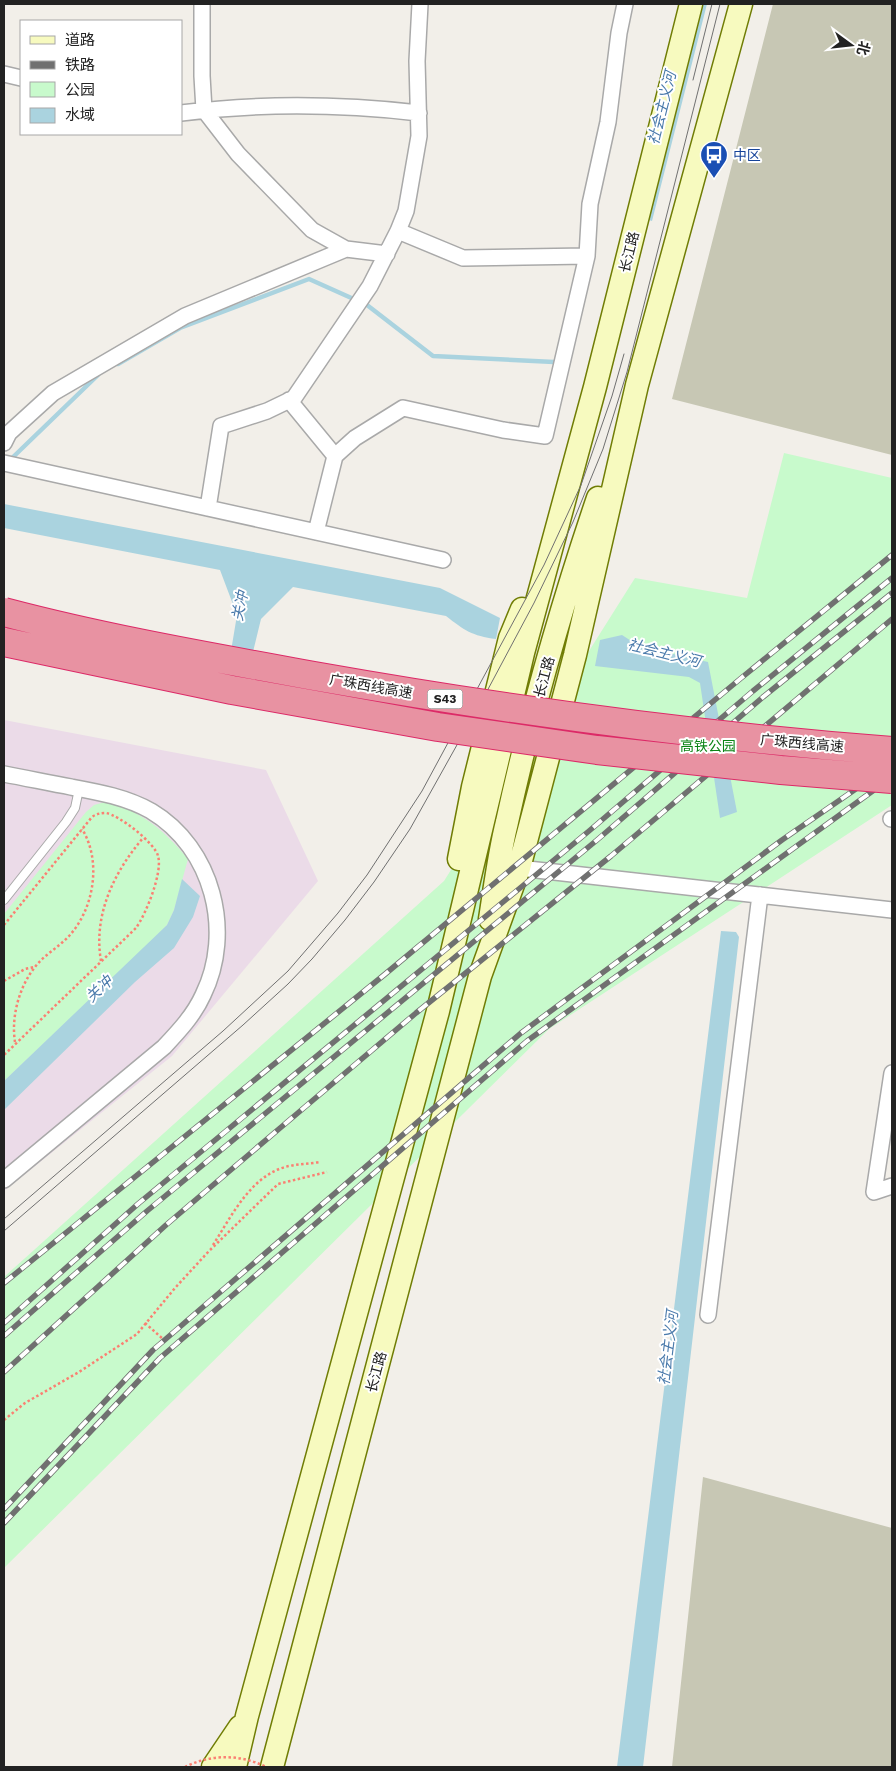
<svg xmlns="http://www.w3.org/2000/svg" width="896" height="1771" viewBox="0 0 896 1771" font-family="'Work Sans','Noto Sans SC',sans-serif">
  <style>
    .industrial { fill: #ebdbe8 }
    .construction { fill: #c7c7b4 }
    .park { fill: #c8facc }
    .water { fill: #aad3df }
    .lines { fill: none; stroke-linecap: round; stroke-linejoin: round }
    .stream { stroke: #aad3df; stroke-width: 4.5 }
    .lane-casing { stroke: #a9a9a9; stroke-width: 10 }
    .street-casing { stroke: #a9a9a9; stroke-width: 18 }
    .secondary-casing { stroke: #707d05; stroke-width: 25 }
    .path { stroke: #fa8072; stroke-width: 2.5; stroke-dasharray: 2.5 2.5; stroke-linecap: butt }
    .lane { stroke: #fff; stroke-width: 8 }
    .street { stroke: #fff; stroke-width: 15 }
    .secondary { stroke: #f7fabf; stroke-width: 22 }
    .tram { stroke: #707070; stroke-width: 1 }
    .rail-casing { stroke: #707070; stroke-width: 5.5 }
    .rail { stroke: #fff; stroke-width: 4; stroke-dasharray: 11; stroke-linecap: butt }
    .highway-bridge-casing { stroke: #dc2a67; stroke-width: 30; stroke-linecap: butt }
    .path-bridge { stroke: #fa8072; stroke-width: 2.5; stroke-dasharray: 2.5 2.5; stroke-linecap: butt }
    .highway-bridge { stroke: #e892a2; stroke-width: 28 }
    .labels { text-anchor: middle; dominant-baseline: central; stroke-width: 4; stroke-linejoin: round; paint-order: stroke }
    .shield { fill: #fff; stroke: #646464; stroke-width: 1 }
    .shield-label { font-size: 12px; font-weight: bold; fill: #222 }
    .transit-label { font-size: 14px; fill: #164399; stroke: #fff; text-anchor: start }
    .street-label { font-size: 14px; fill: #222; stroke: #fff }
    .park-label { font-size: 14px; fill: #0c8416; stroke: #fff }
    .water-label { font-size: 15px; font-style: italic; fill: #4a7aab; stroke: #fff }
  </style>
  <rect width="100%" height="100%" fill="#f2efe9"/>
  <!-- industrial -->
  <path class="industrial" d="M4,720l262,50 52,111 -146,175 -168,135z"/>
  <!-- construction -->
  <path class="construction" d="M773,4h119v451l-220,-56z
    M703,1477l189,51v239h-220z"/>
  <!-- park -->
  <path class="park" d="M784,453l108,25v327l-343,224 -545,539v-291l440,-396 191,-303 112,20z
    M105,802c36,8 60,29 83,57l-14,51 -7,15 -20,21 -143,135v-167l82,-102 8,-7z"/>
  <!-- water -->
  <path class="water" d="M696,4h11l-55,217 -9,-3z
    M4,504l436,84 60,30 -4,21c-24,-3 -32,-9 -50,-23l-153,-29 -32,32 -9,37 -21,-5 6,-36 -17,-45 -216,-42z
    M622,635l17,11 69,16 29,150 -17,6 -20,-135 -11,-6 -94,-11 5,-26z
    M182,879l18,17 -7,21 -19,31 -39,34 -131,128v-29l163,-156 7,-15z
    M721,931l15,1 3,5 -96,830h-26z"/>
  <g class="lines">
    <!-- stream -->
    <path class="stream" d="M118,364l62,-36 129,-49 58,26 66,51 121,6
      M10,460l88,-85"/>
    <defs>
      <path id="lane" d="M4,900l62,-78 9,-14 4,-19"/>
      <path id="street" d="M202,4v72l2,34 34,44 74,76 34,19 41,5
        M4,74l17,4
        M181,113c79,-10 159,-9 238,0
        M398,231l65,27 124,-2
        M289,400l46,56
        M4,443l5,-10 44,-40 132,-77 161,-67
        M4,463l439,97
        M208,508l13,-82 46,-15 27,-13 76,-112 28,-55 8,-20 13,-75 -2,-75 3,-57
        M316,532l19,-76 20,-18 48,-30 100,22 42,6 42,-180 3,-52 18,-82 11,-89 6,-29
        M4,774c22,4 45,9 67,13 27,5 55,10 80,24 62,37 83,121 52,184 -9,20 -24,36 -39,52l-160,133
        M891,819h1
        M519,868l373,42
        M892,1073l-18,119 18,-6
        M708,1315l52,-420"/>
      <path id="secondary" d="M459,859l14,-72 37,-149 12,-29
        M490,919c5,-32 9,-65 17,-97 24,-110 55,-218 91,-324
        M213,1767l27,-40
        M235,1767l12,-51 191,-705 85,-358 72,-266 96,-383
        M272,1767l208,-791 39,-108 56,-213 62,-270 104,-381"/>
    </defs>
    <!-- lane casing -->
    <use href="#lane" class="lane-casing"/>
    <!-- street casing -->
    <use href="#street" class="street-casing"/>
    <!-- secondary casing -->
    <use href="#secondary" class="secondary-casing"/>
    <!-- path -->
    <path class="path" d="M4,925l88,-108c4,-3 8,-4 14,-4 13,2 49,30 52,43 5,16 -12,58 -22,72l-132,127
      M101,961c-8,-46 13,-89 42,-123
      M4,981l21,-12 9,-2
      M15,1042c-4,-25 4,-55 20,-75 9,-12 24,-20 34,-31 25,-27 33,-75 13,-107
      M213,1245c18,-28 37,-68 72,-78 11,-3 23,-3 35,-5
      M145,1323l18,16
      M4,1420l21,-17 54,-31 58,-38 38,-46 34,-37 69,-67 49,-12"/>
    <!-- lane -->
    <use href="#lane" class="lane"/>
    <!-- street -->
    <use href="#street" class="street"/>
    <!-- secondary -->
    <use href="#secondary" class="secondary"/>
    <!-- tram -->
    <path class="tram" d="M693,80l19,-76
      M4,1219l219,-188 65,-60 50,-58 29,-38 55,-84 122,-226 37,-80 31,-89 12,-42
      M4,1231l239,-206 45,-41 24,-25 33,-39 29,-38 36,-53 76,-136 48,-90 39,-81 30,-73 24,-77 93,-368"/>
    <defs>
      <path id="rail" d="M4,1283l380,-308 356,-296 152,-124
        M4,1323l135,-120 450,-372 164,-140 139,-113
        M4,1336l143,-125 450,-371 166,-143 129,-104
        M4,1372l162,-147 120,-102 130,-110 195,-157 281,-237
        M4,1509l149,-159 368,-317 261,-193 110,-76
        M4,1523l156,-165 367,-317 365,-264"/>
    </defs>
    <!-- rail casing -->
    <use href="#rail" class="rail-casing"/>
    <!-- rail -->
    <use href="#rail" class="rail"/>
    <defs>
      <path id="highway-bridge" d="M4,612c102,27 206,45 310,64 192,34 384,60 578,75
        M4,642l228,48 206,37 159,23 184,20 111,9"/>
    </defs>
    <!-- highway-bridge casing -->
    <use href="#highway-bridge" class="highway-bridge-casing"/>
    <!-- path-bridge -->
    <path class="path-bridge" d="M185,1767c25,-13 56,-13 81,0"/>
    <!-- highway-bridge -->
    <use href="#highway-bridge" class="highway-bridge"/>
  </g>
  <!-- icons -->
  <defs>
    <symbol id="bus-pin" viewBox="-11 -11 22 30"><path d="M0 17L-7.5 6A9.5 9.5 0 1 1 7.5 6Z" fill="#1a4fb4" stroke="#fff"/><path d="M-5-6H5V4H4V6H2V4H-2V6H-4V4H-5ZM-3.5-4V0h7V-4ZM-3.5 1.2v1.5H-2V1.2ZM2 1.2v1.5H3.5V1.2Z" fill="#fff"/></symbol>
  </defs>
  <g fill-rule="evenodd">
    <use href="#bus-pin" x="698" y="139" width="32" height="43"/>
  </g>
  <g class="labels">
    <!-- shield labels -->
    <rect class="shield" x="427.5" y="689.5" width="35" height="19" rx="4"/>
    <g class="shield-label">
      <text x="445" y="699">S43</text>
    </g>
    <!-- transit labels -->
    <g class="transit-label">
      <text x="733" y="155">中区</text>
    </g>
    <!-- street labels -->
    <g class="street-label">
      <text transform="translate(629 252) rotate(-76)">长江路</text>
      <text transform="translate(544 677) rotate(-75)">长江路</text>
      <text transform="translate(371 686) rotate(10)">广珠西线高速</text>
      <text transform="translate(802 743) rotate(5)">广珠西线高速</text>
      <text transform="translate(376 1372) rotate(-75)">长江路</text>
    </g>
    <!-- park labels -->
    <g class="park-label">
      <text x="708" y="746">高铁公园</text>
    </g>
    <!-- water labels -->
    <g class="water-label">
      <text transform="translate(662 108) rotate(-76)">社会主义河</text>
      <text transform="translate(240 606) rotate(-79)">关冲</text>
      <text transform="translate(664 653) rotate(14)">社会主义河</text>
      <text transform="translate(99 989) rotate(-43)">关冲</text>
      <text transform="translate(668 1348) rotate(-83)">社会主义河</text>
    </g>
  </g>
  <!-- border -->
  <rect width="896" height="1771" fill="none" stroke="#222222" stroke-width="10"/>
  <!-- legend -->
  <rect x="20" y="20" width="162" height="115" fill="#ffffff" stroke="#a7a7a7"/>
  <rect x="30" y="36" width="25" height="8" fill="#f7fabf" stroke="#a7a7a7"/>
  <text x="65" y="45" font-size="15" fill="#222222">道路</text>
  <rect x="30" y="61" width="25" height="8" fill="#707070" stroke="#a7a7a7"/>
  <text x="65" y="70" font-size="15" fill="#222222">铁路</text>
  <rect x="30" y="82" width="25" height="15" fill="#c8facc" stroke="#a7a7a7"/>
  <text x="65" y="95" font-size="15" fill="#222222">公园</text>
  <rect x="30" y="108" width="25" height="15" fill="#aad3df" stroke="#a7a7a7"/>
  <text x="65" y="120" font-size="15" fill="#222222">水域</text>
  <!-- north arrow -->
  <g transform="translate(851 45) rotate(105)" stroke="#ffffff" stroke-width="4" paint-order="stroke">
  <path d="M0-4L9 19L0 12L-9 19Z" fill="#222222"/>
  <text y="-8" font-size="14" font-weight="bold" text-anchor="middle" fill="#222222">北</text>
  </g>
</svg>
